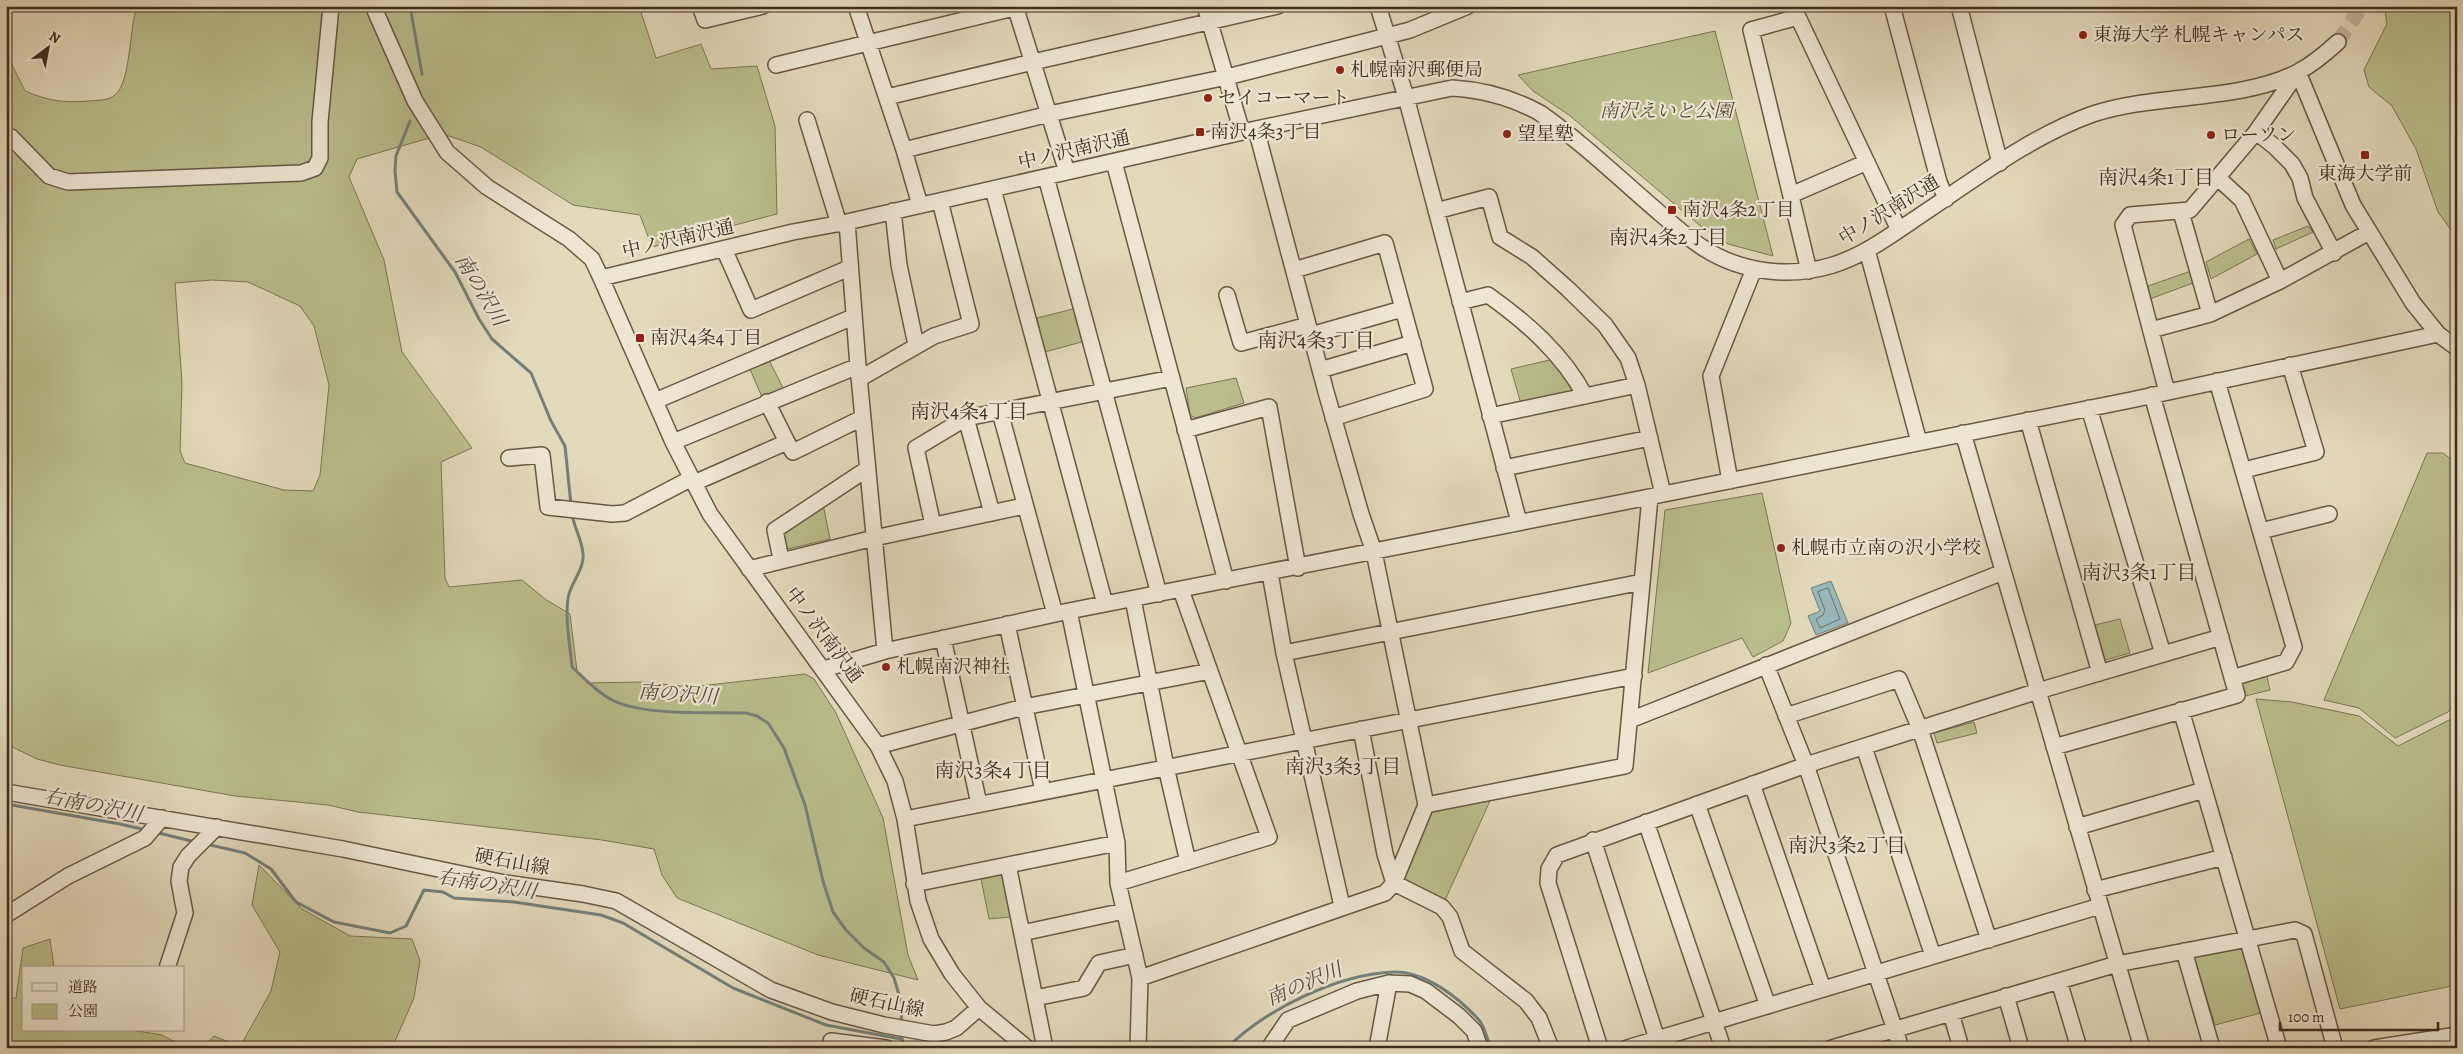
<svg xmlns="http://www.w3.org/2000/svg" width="2463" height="1054" viewBox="0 0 2463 1054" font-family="Alegreya,'Noto Serif JP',serif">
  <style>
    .green { fill: #b9be8c; stroke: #7c7654; fill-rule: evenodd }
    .water { fill: #98b8b9; stroke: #74807b }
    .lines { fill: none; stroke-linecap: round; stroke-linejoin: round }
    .shore { stroke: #6c726b; stroke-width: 1 }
    .stream { stroke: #74807b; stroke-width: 3 }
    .minor-tunnel { stroke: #c2b79b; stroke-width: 15; stroke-dasharray: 15 8; stroke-linecap: butt }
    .minor-casing { stroke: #685844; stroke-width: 18 }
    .minor { stroke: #ede6d3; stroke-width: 15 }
    .poi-dot { fill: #8f2418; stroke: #ede6d3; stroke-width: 2 }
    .labels { text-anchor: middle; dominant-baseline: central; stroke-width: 4.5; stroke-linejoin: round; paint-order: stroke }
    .poi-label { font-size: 19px; fill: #3f2d1d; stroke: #ede6d3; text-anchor: start }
    .park-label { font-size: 19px; font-style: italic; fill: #574a33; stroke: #ede6d3 }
    .street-label { font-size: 19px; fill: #3f2d1d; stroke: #ede6d3 }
    .neighbourhood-label { font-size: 20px; fill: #3f2d1d; stroke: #ede6d3 }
    .water-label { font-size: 20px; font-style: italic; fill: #51493c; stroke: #ede6d3 }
  </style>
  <rect width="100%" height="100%" fill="#e3d9bb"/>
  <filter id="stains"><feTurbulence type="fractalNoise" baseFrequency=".004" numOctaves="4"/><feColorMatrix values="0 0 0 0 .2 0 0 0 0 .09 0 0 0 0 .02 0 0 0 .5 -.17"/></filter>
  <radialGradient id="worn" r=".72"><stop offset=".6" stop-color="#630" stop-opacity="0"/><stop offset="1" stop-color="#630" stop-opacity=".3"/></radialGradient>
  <!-- green -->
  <path class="green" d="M137,6h502l17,52 45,-14 10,25 46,-3 18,60 2,88 -125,33 -12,-32 -67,-10 -92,-58 -38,-13 -86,25 -8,18 35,83 18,92 70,96 -31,14 4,116 4,9 73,-7 23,19 25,15 7,57 10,12 54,-1 50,5 114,-13 9,5 22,34 47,105 25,137 10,25 -100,-25 -141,-57 -15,-23 -8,-26 -52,-9 -244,-28 -30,-7 -93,-9 -175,-31 -23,-6 -31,-15v-691l19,38c24,10 38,12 64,10 8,-1 19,0 26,-6 16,-13 14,-67 22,-89zM212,280l36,2 52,24 14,20 15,59 -9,90 -7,16 -29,-1 -99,-27 -5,-12 2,-68 -7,-100z
    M2384,6h73v232l-19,-26 -22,-63 -24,-43 -23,-19 -5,-17 23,-46z
    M1715,31l58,225 -45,-12 -24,-15 -135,-114 -36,-24 -15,-16z
    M2308,226l5,6 -37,17 -3,-9z
    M2249,239l8,15 -46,25 -5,-17z
    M2191,271l2,12 -43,16 -2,-13z
    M1077,308l8,33 -40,11 -8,-34z
    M1554,359l23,34 -56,11 -10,-35z
    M769,360l14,28 -21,9 -13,-30z
    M1236,378l8,25 -49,15 -5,-3 -4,-27z
    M2427,453h16l14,11v237l-9,11 -53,26 -36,-30 -35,-8z
    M1762,493l29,130 -8,18 -30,16 -11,-19 -94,35 17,-163z
    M823,504l7,35 -42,10 -8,-16z
    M2120,619l10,34 -25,7 -10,-35z
    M2266,672l4,18 -29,7 -4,-17z
    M2256,699l36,3 67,14 39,30 59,-30v269l-117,24z
    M1974,722l3,11 -40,10 -3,-10z
    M1494,792l-52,115 -48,-24 32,-78z
    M259,865l43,44 48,27 62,3 8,22 -6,37 -22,50h-189l11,-12 26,11 31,-56 9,-39 -28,-47z
    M1002,874l3,4 6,39 -22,2 -8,-40z
    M50,939l4,29h-30v62h107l31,5 24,13h-180v-50h10l7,-50z
    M2239,946l3,4 19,63 -46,12 -22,-71z"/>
  <!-- water -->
  <path class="water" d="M1831,581l17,42 -32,12 -8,-19 12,-5 -9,-23z"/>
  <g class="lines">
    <!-- shore -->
    <path class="shore" d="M1828,588l12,31 -20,9 -4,-9 7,-4 2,-5 -7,-18z"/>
    <!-- stream -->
    <path class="stream" d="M410,6l12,68
      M410,121l-14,35 -1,15 2,21 58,80 24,47 13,20 39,34 20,48 14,25 6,59
      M572,514c2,14 10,25 11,40 2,14 -13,30 -15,44 -3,23 2,46 4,69 13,12 26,26 42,34 33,15 95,11 132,12l11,3 11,7 16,25 21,57 18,76 10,31 13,18 18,18 20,14 10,16 8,27 -1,19
      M6,804l114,20 26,6
      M155,832l40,10
      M206,844l39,9 26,16 25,33 38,20 56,11 16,-7 18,-36 19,2 11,6 60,4 87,13 22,8 110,65 93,37 75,14
      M901,1033l3,15
      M1227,1048c39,-39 111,-74 167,-76 31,-1 65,26 85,48 6,7 8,19 12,28"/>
    <!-- minor-tunnel -->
    <path class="minor-tunnel" d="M2338,42l24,-36"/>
    <defs>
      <path id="minor" d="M373,6l42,95 32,51 40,35 82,52 23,20 9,19
        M700,6l5,14 58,-14
        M856,6l48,144 16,55
        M1015,6l52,166
        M1205,6l37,126
        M1378,6l28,91 113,425
        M1892,6l47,176 7,17
        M1959,6l41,157
        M776,65l246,-59
        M2298,72l55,133 60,98 25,31 19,14
        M887,97l146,-35 245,-56
        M807,120l32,104
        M1256,129l70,263 35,122 13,38 52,253 -32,78
        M2256,132l18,14 18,18 8,14 5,20 29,55
        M11,137l38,39 19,6 233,-9 14,-5 5,-10v-36l11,-116
        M904,150l145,-36 178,-37 160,-41 23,-6 58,-24
        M1114,162l112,419
        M1046,177l113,417
        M2218,178l24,22 38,81
        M993,189l112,415
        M1791,195l76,-33
        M893,211l6,54 17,80
        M1436,211l53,-14 11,40 32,20 36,32 37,36 23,33 9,27 26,109
        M2181,212l29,102
        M847,222l11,144 27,285
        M724,249l27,61 98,-42
        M1867,250l52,192
        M1294,270l91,-27 40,146 -92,29
        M1809,271l-58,-241 47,-13 101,213
        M1227,295l14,48 67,-18
        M1460,302l28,-7c38,27 75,59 97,101
        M2151,330l59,-16 70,-33 89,-49
        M1311,335l91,-26
        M1320,370l93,-27
        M859,379l75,-43 37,-12 -31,-123
        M2217,381l77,266 -8,15 -54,16
        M2167,392l-44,-167 7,-10 60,-5 66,-78 42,-60
        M655,401l198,-84
        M2089,408l74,246
        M1000,412l55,202
        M1490,416l147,-31
        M966,418l26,95
        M2028,420l72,253
        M1185,430l84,-23 29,161
        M1963,433l179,615
        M673,442l185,-76
        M787,442l6,10 69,-34
        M509,458l33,-3 6,52 64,7 13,-1 67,-35
        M1504,468l146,-30
        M2244,470l72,-18 -26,-87
        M1730,481l-19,-105 43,-107
        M694,483l93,-41 -20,-40
        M933,525l-17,-77 50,-30 206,-40
        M2261,531l68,-17
        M781,559l-6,-29 92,-61
        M749,569l125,-31 150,-32
        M1270,573l14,80 58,253
        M1133,599l33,168 22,95
        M1069,611l48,232 1,40 22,95
        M1007,624l36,167
        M943,638l36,166
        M1284,653l358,-71
        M1766,665l40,100 95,283
        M824,669l61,-18 184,-40 560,-110 502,-101 307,-66
        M2181,710l98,338
        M1786,716l113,-37 21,50 69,211
        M1630,720l373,-148
        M1361,729l24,125 9,29
        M878,746l146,-39 186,-36
        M1864,747l69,209
        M2054,747l183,-52 -85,-300
        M1752,784l71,205
        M6,792l337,57 162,34 78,11 33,7 155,89 61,22 52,13 50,9 12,-2 10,-4 23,-20
        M1697,804l71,202
        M1426,805l199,-39 25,-269
        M905,819l729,-143
        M1646,822l77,226
        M2077,827l127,-37
        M1593,840l64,199
        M1008,865l37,183
        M1118,883l151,-46 -88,-247
        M914,884l203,-41
        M2095,890l129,-33
        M6,915l62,-39 77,-38 17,-20
        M1022,933l102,-22
        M2184,951l28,97
        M167,968l18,-55 -6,-32 2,-14 7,-11 29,-29
        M2059,981l20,67
        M2006,996l15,52
        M1035,998l49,-10 15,-25 36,-8
        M1951,1013l10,35
        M831,1041l55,7
        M1027,1048l-48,-40 -27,-34 -21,-35 -13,-38 -13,-82 -10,-38 -17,-35 -168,-232 -37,-72 -72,-164 192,-46 54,-10 409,-93 196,-41c32,2 59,9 88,25 43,30 82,68 122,102 14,12 28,25 43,34 38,24 86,29 128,16 29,-9 54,-27 79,-44 58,-38 116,-84 181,-107 63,-21 147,-12 205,-42 15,-8 28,-19 40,-30
        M1138,1048l2,-70 245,-85 9,-10 48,24 8,10 12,34 64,50 13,17 12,30
        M1269,1048l19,-28 69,-29 32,-8 21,1 16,7 33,25 15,15 6,17
        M1377,1048l12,-65
        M1600,1048l-52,-165 1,-14 8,-14 249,-90 232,-74 183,-54
        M1627,1048l473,-142
        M1832,1048l285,-84 178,-34 9,4 31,114
        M2374,1048l83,-13"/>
    </defs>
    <!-- minor casing -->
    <use href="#minor" class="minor-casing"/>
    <!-- minor -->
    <use href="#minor" class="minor"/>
  </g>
  <!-- markers -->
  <g class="poi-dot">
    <circle cx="2083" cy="35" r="5"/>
    <circle cx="1340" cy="70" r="5"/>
    <circle cx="1208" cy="98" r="5"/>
    <rect x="1195" y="127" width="10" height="10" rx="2.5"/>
    <circle cx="1507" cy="134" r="5"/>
    <circle cx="2211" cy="135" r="5"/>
    <rect x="2360" y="150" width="10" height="10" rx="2.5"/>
    <rect x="1667" y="205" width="10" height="10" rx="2.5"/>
    <rect x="635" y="333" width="10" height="10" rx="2.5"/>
    <circle cx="1781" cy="548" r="5"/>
    <circle cx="886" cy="667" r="5"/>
  </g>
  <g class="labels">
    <!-- poi labels -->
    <g class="poi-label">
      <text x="2093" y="35">東海大学 札幌キャンパス</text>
      <text x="1350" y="70">札幌南沢郵便局</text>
      <text x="1218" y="98">セイコーマート</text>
      <text x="1210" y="132">南沢4条3丁目</text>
      <text x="1517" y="134">望星塾</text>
      <text x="2221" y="135">ローソン</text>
      <text x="2365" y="174" text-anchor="middle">東海大学前</text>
      <text x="1682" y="210">南沢4条2丁目</text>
      <text x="650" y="338">南沢4条4丁目</text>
      <text x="1791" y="548">札幌市立南の沢小学校</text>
      <text x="896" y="667">札幌南沢神社</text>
    </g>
    <!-- park labels -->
    <g class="park-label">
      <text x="1666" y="111">南沢えいと公園</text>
    </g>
    <!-- street labels -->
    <g class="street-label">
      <text transform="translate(1074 150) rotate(-13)">中ノ沢南沢通</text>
      <text transform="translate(1889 210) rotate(-32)">中ノ沢南沢通</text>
      <text transform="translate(678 239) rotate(-13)">中ノ沢南沢通</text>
      <text transform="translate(824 635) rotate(53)">中ノ沢南沢通</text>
      <text transform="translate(512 862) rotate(10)">硬石山線</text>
      <text transform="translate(887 1003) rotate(12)">硬石山線</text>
    </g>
    <!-- neighbourhood labels -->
    <g class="neighbourhood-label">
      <text x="2156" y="177">南沢4条1丁目</text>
      <text x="1668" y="237">南沢4条2丁目</text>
      <text x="1316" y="340">南沢4条3丁目</text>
      <text x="969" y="411">南沢4条4丁目</text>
      <text x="2139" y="572">南沢3条1丁目</text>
      <text x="1343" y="766">南沢3条3丁目</text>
      <text x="993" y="770">南沢3条4丁目</text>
      <text x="1847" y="845">南沢3条2丁目</text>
    </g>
    <!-- water labels -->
    <g class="water-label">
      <text transform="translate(481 290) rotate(59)">南の沢川</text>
      <text transform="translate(678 694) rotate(4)">南の沢川</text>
      <text transform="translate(93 805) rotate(11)">右南の沢川</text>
      <text transform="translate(487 884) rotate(9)">右南の沢川</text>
      <text transform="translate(1304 984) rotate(-23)">南の沢川</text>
    </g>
  </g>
  <!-- margin -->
  <rect width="2463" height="1054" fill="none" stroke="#e3d9bb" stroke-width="25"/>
  <rect x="8" y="8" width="2448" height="1039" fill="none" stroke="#3f2d1d" stroke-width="2.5"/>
  <rect x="12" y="12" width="2438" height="1029" fill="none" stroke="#3f2d1d"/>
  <!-- legend -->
  <rect x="22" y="966" width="162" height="65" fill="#ede6d3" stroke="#a79c8a"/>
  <rect x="32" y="983" width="25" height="8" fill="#ede6d3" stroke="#a79c8a"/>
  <text x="68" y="992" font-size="15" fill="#3f2d1d">道路</text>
  <rect x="32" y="1004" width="25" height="15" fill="#b9be8c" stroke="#a79c8a"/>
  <text x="68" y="1016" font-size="15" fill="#3f2d1d">公園</text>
  <!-- north arrow -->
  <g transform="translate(48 48) rotate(32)" stroke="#ede6d3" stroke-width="4" paint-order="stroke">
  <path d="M0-4L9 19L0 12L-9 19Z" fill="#3f2d1d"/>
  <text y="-8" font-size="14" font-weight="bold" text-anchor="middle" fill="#3f2d1d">N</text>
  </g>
  <!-- scale -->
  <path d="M2280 1022v8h158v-8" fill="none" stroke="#3f2d1d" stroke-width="2.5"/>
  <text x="2288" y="1022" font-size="15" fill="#3f2d1d" stroke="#ede6d3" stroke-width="4" paint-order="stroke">100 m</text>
  <rect width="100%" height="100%" filter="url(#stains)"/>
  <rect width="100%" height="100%" fill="url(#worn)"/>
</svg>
